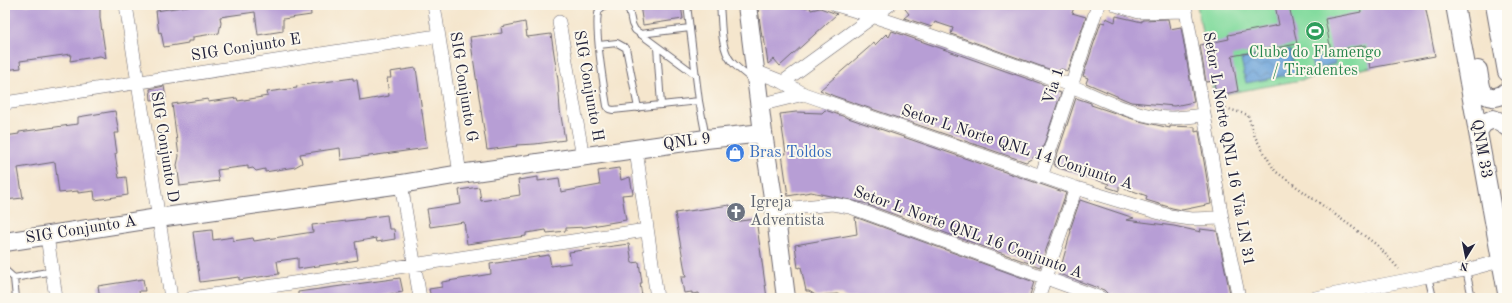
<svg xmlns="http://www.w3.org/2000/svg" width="1512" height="303" viewBox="0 0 1512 303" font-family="'Old Standard TT',serif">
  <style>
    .garden { fill: #84db9f; stroke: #537e6d }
    .water { fill: url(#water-waves); stroke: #46628a }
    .building { fill: #b79ed5 }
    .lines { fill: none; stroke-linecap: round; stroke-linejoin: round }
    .lane-casing { stroke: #6c676e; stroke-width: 8 }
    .street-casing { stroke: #6c676e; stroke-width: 14 }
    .secondary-casing { stroke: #6c676e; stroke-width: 20 }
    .path { stroke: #6c676e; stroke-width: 2.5; stroke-dasharray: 1 3; stroke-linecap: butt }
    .lane { stroke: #fff; stroke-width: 6 }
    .street { stroke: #fff; stroke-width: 13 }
    .secondary { stroke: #fff; stroke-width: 18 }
    .labels { text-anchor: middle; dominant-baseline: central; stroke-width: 4; stroke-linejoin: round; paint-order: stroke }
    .street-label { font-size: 16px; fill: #22223b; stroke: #fbf7ec }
    .leisure-label { font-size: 16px; fill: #27864d; stroke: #fbf7ec }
    .shop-label { font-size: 16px; fill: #366cbe; stroke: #fbf7ec; text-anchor: start }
    .worship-label { font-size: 16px; fill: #5b616d; stroke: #fbf7ec; text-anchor: start }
  </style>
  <defs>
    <pattern id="water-waves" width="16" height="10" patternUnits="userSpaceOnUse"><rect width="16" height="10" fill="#6aa3da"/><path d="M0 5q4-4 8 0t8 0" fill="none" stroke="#5784b2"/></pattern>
  </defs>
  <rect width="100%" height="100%" fill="#fbf7ec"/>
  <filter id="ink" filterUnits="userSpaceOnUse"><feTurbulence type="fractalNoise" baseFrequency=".025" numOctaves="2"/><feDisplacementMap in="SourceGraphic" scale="8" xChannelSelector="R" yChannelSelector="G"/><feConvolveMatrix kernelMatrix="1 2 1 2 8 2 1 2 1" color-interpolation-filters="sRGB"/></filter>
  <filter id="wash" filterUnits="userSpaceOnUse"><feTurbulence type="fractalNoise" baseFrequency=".012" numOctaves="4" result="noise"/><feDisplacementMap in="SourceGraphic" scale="16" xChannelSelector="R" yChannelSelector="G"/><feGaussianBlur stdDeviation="0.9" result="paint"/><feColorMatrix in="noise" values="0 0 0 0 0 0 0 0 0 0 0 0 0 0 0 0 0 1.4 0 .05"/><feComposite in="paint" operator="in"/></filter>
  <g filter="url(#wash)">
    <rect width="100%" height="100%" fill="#f5e6cd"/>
    <!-- garden -->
    <path class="garden" d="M1197,5h226l9,51 -218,40z"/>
    <!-- water -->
    <path class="water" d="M1290,50l5,24 -49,9 -5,-24z
      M1334,55l1,9 -22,5 -2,-10z"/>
    <g id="blocks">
      <!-- building -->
      <path class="building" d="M5,5h95v13l6,40 -6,-2 -30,5 1,-7 -51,7 1,7 -16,2z
        M194,5h116l1,10 -28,4v12l-25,4 -3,-23 -35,5 1,6 -2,10 -26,4v4h-5v2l-24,4 -3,-15 -2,1 -3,-22z
        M640,5h41l2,14 -40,6z
        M760,5h31v3l12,-2v2l7,-1 1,3 9,-2 17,6 -57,52 -6,-7 -6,5 -4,-27h-2l-4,-28h3z
        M902,5h173l-3,8 14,4 -18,54 -7,-2 -4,3 -106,-38 2,-6 -18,-6 -3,5 -28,-9 5,-4z
        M1275,5h14l8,39 -65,12 6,35 -22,5 -2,-15 -8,1 -6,-37 29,-6 -1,-4 51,-10z
        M1360,5h65l10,51 -65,12 -4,-23 -35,6 -6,-32 36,-7z
        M1116,16l26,6v-2l26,-1 2,10 11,-2 13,75 -20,4 -43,-4 -45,-19 2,-5 -5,-2 18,-54 4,1 1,-5 9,4z
        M525,22l2,15 24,-3 7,46 2,30 5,30 -30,4 -19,1 1,1 -30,4 -17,-113 32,-4 -1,-6z
        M892,31l156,55h2l-1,3 12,4 -20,60 -15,9 -192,-66 -14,-6 54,-47 1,2 11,-11 3,3z
        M416,68l11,80 -86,12 -1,-12 -40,6 2,9 -7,4 -30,5v-3l-9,2 -3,-3 -5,1v-3l-31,4 2,11 -39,5 -3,-21 2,-9 -7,-52 36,-5v3l29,-4 1,3 30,-5 -1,-4 30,-4 -1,-2 57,-8v2h4l3,21 29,-5 -2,-18h4l-1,-6z
        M164,86l2,12 -15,2 -1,-11z
        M1076,98l15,5v2l48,16 31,7v-2l25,1v5l4,-1 12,73 -29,6 -10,-2 -26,-8 1,-4 -28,-10v5l-12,-4 2,-3 -53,-17 -2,-3z
        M825,110l241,83 -26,74 -172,-62h5l-62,-13 -23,4 -6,-42h4l-6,-40 16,-2 26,1z
        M115,111l4,22h-5l3,20 -2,1 4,24 7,-1 2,18 -33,5 -1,-9 -16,2v-2l-19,2 -4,-31 -37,6 5,30 -18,2v-64l14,-2v-2l59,-8v-7z
        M619,168l2,12 9,-3 3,17 -11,1 4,25 -40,7 -20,1v3l-19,2 -1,-3 -20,3v3l-59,8 -3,-22 -34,5 -3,-18 34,-5 -2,-14 20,-3 2,14 39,-6 -2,-15 20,-3v4l21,-3 2,14 39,-7 -2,-14z
        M1080,200l54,18 -8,2 48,6 27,6 -1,-3 17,2 14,67h-106l-13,-4 -1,4h-2l-2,-5 -3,-3 -45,-16 12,-43 -1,-1z
        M730,205l2,17 24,-3 11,79h-67l-1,-5 -7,1v-2l-8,1 -3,-16h5l-11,-64z
        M387,215l2,14h5l1,10 -18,3 -1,-4 -21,4 3,18 -60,9v-11l-21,3 2,13 -40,6v-3l-39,5 -7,-50 19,-2 1,10 20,-3v4l20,-3 1,3 59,-9 -1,-7 52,-6v-1z
        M855,217l179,65 -5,16h-181l-11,-4 -20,2 -8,-5h-3l-5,-24 -3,1 -3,-23 62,-11z
        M629,244l3,19 7,-1 3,21h-2l2,13h-4v2h-207l-2,-9 13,-2v-5l49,-8 -1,-10 59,-9 2,11 20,-3 -2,-11z
        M400,278l3,14 -37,6h-68v-6z
        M143,279l2,12h-6l1,7h-40l-2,-12z"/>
    </g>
  </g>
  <g filter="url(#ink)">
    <use href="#blocks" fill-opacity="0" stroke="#6c676e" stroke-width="1"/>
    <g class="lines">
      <defs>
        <path id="lane" d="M605,5l-6,5c-6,14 5,77 8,96l2,3 4,1 86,-9
          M628,5l4,19 3,6 61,45
          M687,5l12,96 7,37
          M720,5c2,17 0,42 11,56 6,7 14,13 22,19
          M640,34l50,-6
          M599,45l18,-2 9,5 12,60
          M657,47l4,58
          M5,270l9,8 2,20
          M1466,270l6,28
          M1428,276l5,22
          M14,278l39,-7"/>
        <path id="street" d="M126,5l45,293
          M434,5l26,169
          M836,5c73,21 144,48 215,73 38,13 80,40 120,40 11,0 22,-2 33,-3
          M1116,5l23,7 47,-1
          M1185,5l37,213 17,80
          M559,22l24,135
          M755,71l28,11 21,12 272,94 94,28 21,3 31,-1
          M783,82l106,-77
          M5,103l432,-67
          M759,105l45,-11
          M636,150l21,148
          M1041,177l57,-172
          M401,184l19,114
          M775,210l57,-6 18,3 251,91
          M47,236l9,62
          M192,298l454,-68
          M1038,298l38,-110
          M1315,298l113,-22 38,-6 34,-9"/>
        <path id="secondary" d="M747,5l16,128 12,77 11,88
          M1455,5l52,288
          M1495,5l12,67
          M1478,70c1,6 2,14 4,20 6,11 18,8 25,1
          M1478,131l6,-8 9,-4 8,3 6,5
          M5,242l153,-24 243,-34 59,-10 246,-35 57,-6"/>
      </defs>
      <!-- lane casing -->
      <use href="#lane" class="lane-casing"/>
      <!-- street casing -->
      <use href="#street" class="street-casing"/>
      <!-- secondary casing -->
      <use href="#secondary" class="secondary-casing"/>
      <!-- path -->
      <path class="path" d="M1222,107l26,8 7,22 20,34 102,74 22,24"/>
      <!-- lane -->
      <use href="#lane" class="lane"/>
      <!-- street -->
      <use href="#street" class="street"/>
      <!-- secondary -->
      <use href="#secondary" class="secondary"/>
    </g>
  </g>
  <!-- icons -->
  <defs>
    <symbol id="stadium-disc" viewBox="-11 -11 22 22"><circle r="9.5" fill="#2e9e5b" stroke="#fbf7ec"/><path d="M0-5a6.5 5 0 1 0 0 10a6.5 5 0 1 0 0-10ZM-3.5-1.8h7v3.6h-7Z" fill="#fff"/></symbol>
    <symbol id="shop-disc" viewBox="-11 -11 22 22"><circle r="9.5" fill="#3f7fe0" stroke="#fbf7ec"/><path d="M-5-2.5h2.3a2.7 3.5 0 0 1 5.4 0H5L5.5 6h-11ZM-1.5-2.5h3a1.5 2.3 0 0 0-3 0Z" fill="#fff"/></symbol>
    <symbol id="church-disc" viewBox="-11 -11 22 22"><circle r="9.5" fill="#6b7280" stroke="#fbf7ec"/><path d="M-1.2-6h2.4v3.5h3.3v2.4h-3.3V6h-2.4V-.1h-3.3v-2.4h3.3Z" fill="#fff"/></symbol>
  </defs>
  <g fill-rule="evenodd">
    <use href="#stadium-disc" x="1304" y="20" width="22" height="22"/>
    <use href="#shop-disc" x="724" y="142" width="22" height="22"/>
    <use href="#church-disc" x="725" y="201" width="22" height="22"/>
  </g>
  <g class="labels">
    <!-- street labels -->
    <g class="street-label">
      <text transform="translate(246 48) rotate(-9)">SIG Conjunto E</text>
      <text transform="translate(588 86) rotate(80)">SIG Conjunto H</text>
      <text transform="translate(1054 86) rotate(-72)">Via 1</text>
      <text transform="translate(463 87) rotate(81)">SIG Conjunto G</text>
      <text transform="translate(687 142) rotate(-8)">QNL 9</text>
      <text transform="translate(164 147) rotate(81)">SIG Conjunto D</text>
      <text transform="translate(1017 148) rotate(18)">Setor L Norte QNL 14 Conjunto A</text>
      <text transform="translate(1228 149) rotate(80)">Setor L Norte QNL 16 Via LN 31</text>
      <text transform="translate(1481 149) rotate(80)">QNM 33</text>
      <text transform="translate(81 230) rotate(-9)">SIG Conjunto A</text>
      <text transform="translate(968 233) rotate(20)">Setor L Norte QNL 16 Conjunto A</text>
    </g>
    <!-- leisure labels -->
    <g class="leisure-label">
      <text x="1315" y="53">Clube do Flamengo<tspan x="1315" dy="18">/ Tiradentes</tspan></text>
    </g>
    <!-- shop labels -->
    <g class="shop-label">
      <text x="749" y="153">Bras Toldos</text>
    </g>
    <!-- worship labels -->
    <g class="worship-label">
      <text x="750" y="203">Igreja<tspan x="750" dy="18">Adventista</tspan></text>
    </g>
  </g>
  <!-- margin -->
  <rect width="1512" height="303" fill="none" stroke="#fbf7ec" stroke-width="20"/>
  <!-- north arrow -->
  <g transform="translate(1466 257) rotate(190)" stroke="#fbf7ec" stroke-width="3" paint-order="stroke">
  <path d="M0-3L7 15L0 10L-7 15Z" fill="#22223b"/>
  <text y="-6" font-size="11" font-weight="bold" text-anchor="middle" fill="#22223b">N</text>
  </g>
</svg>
